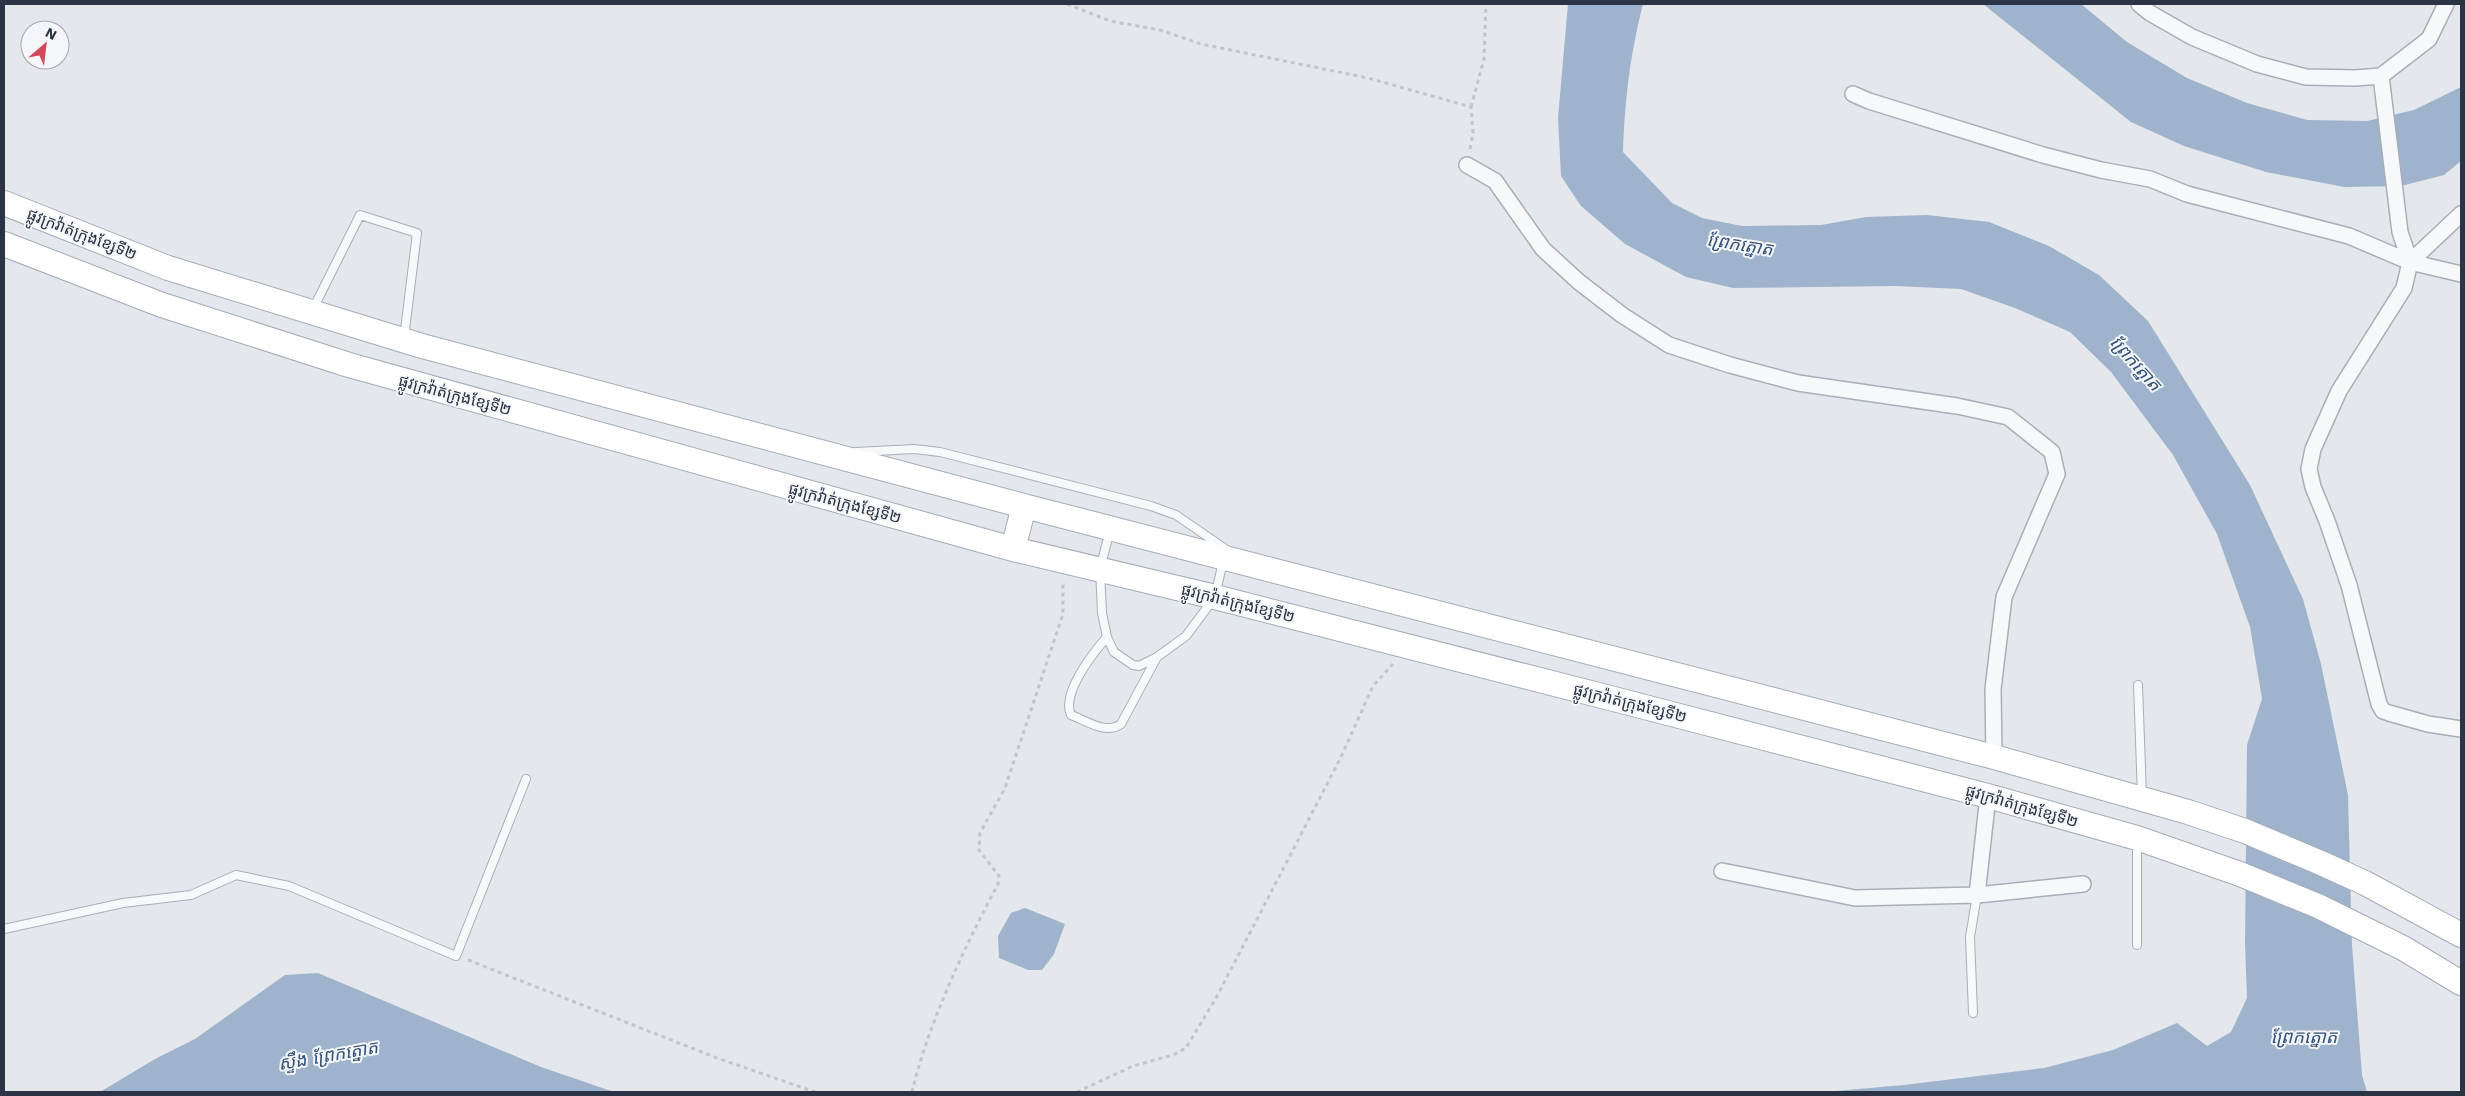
<svg xmlns="http://www.w3.org/2000/svg" width="2465" height="1096" viewBox="0 0 2465 1096" font-family="'Work Sans','Noto Sans Khmer',sans-serif">
  <style>
    .water { fill: #9fb4cc }
    .lines { fill: none; stroke-linecap: round; stroke-linejoin: round }
    .service-casing { stroke: #a9aeb7; stroke-width: 10 }
    .minor-casing { stroke: #a9aeb7; stroke-width: 18 }
    .primary-casing { stroke: #a3abb8; stroke-width: 26 }
    .path { stroke: #c2c5cb; stroke-width: 3; stroke-dasharray: 4 4; stroke-linecap: butt }
    .service { stroke: #f7f8fa; stroke-width: 8 }
    .minor { stroke: #f7f8fa; stroke-width: 15 }
    .primary { stroke: #fff; stroke-width: 24 }
    .labels { text-anchor: middle; dominant-baseline: central; stroke-width: 4; stroke-linejoin: round; paint-order: stroke }
    .street-label { font-size: 16px; fill: #2b3445; stroke: #f4f6f9 }
    .water-label { font-size: 18px; font-style: italic; fill: #34527a; stroke: #f4f6f9 }
  </style>
  <rect width="100%" height="100%" fill="#e4e7ec"/>
  <!-- water -->
  <path class="water" d="M1568,4h75c-13,52 -18,93 -20,148l49,51 30,15 40,8 79,-1 45,-8 61,-2 62,7 60,24 50,29 49,46 102,164 53,114 18,65 27,131 4,150 10,130 5,17h-543l80,-7 140,-17 69,-18 64,-27 30,23 24,-14 16,-34 -2,-55 2,-198 15,-46 -12,-72 -33,-93 -44,-79 -62,-83 -41,-40 -55,-24 -54,-19 -66,-3 -162,2 -47,-11 -61,-33 -44,-38 -20,-30 -3,-58z
    M1983,4h98l46,38 60,36 60,25 60,17 60,1 47,-11 47,-23v74l-17,14 -43,11 -57,1 -78,-15 -82,-26 -53,-24z
    M1025,908l40,16 -11,30 -12,16h-14l-29,-12 -1,-22 13,-23z
    M318,973l223,94 73,25h-514l55,-33 40,-20 90,-64z"/>
  <g class="lines">
    <defs>
      <path id="service" d="M313,309l47,-94 57,18 -13,105
        M856,452l58,-3 26,3 211,54 25,9 51,35
        M1110,530l-10,39 2,44 5,24 7,15 19,13 6,1 18,-9 29,-21 29,-39 8,-36
        M1107,637c-14,16 -46,56 -36,78 16,6 35,20 50,9l36,-67
        M2138,685l4,111
        M4,929l119,-26 68,-8 45,-20 53,11 167,70 70,-177
        M2137,945v-103
        M1973,1013l-3,-76 7,-42"/>
      <path id="minor" d="M2139,4l11,9 42,24 65,27 49,13 49,1 26,-2 48,-37 17,-35
        M2381,76l19,156 10,30 -6,26 -65,103 -26,58 -4,20 4,18 14,34 22,64 30,119 4,7 6,2 39,11 33,5
        M1853,94l16,7 174,54 58,15 49,9 37,15 162,42 61,26 51,12
        M1467,165l28,16 48,68 36,33 43,33 47,30 61,20 68,18 159,23 51,11 44,35 5,22 -53,123 -11,92 1,68
        M2410,262l51,-48
        M1722,871l133,27 122,-3 11,-99
        M1977,895l106,-11"/>
      <path id="primary" d="M4,203l164,65 254,78 602,160 970,251 194,55 57,19 76,32 44,20 96,52
        M4,244l158,61 187,60 664,184 202,48 395,101 378,98 149,42 103,36 78,32 85,42 58,35
        M1013,549l11,-43"/>
    </defs>
    <!-- service casing -->
    <use href="#service" class="service-casing"/>
    <!-- minor casing -->
    <use href="#minor" class="minor-casing"/>
    <!-- primary casing -->
    <use href="#primary" class="primary-casing"/>
    <!-- path -->
    <path class="path" d="M1067,4l43,17 50,9 41,14 167,34 103,29 2,26 -3,16
      M1471,107l13,-48 2,-55
      M468,960l249,98 98,34
      M912,1092c16,-68 53,-146 86,-208l1,-8 -20,-26 1,-17 25,-45 58,-174v-33
      M1077,1092l56,-26 40,-11 13,-7 30,-50 77,-148 48,-93 32,-71 20,-22"/>
    <!-- service -->
    <use href="#service" class="service"/>
    <!-- minor -->
    <use href="#minor" class="minor"/>
    <!-- primary -->
    <use href="#primary" class="primary"/>
  </g>
  <g class="labels">
    <!-- street labels -->
    <g class="street-label">
      <text transform="translate(82 234) rotate(21)">ផ្លូវក្រវ៉ាត់ក្រុងខ្សែទី២</text>
      <text transform="translate(455 395) rotate(15)">ផ្លូវក្រវ៉ាត់ក្រុងខ្សែទី២</text>
      <text transform="translate(845 503) rotate(15)">ផ្លូវក្រវ៉ាត់ក្រុងខ្សែទី២</text>
      <text transform="translate(1238 603) rotate(14)">ផ្លូវក្រវ៉ាត់ក្រុងខ្សែទី២</text>
      <text transform="translate(1630 703) rotate(14)">ផ្លូវក្រវ៉ាត់ក្រុងខ្សែទី២</text>
      <text transform="translate(2022 806) rotate(16)">ផ្លូវក្រវ៉ាត់ក្រុងខ្សែទី២</text>
    </g>
    <!-- water labels -->
    <g class="water-label">
      <text transform="translate(1740 244) rotate(9)">ព្រែកត្នោត</text>
      <text transform="translate(2136 363) rotate(48)">ព្រែកត្នោត</text>
      <text x="2304" y="1036">ព្រែកត្នោត</text>
      <text transform="translate(328 1055) rotate(-10)">ស្ទឹង ព្រែកត្នោត</text>
    </g>
  </g>
  <!-- border -->
  <rect width="2465" height="1096" fill="none" stroke="#2b3445" stroke-width="10"/>
  <!-- north arrow -->
  <g transform="translate(45 45) rotate(28)"><circle r="24" fill="#f4f6f9" stroke="#a4a8b1"/>
  <path d="M0-4L9 19L0 12L-9 19Z" fill="#d1495b"/>
  <text y="-8" font-size="14" font-weight="bold" text-anchor="middle" fill="#2b3445">N</text>
  </g>
</svg>
